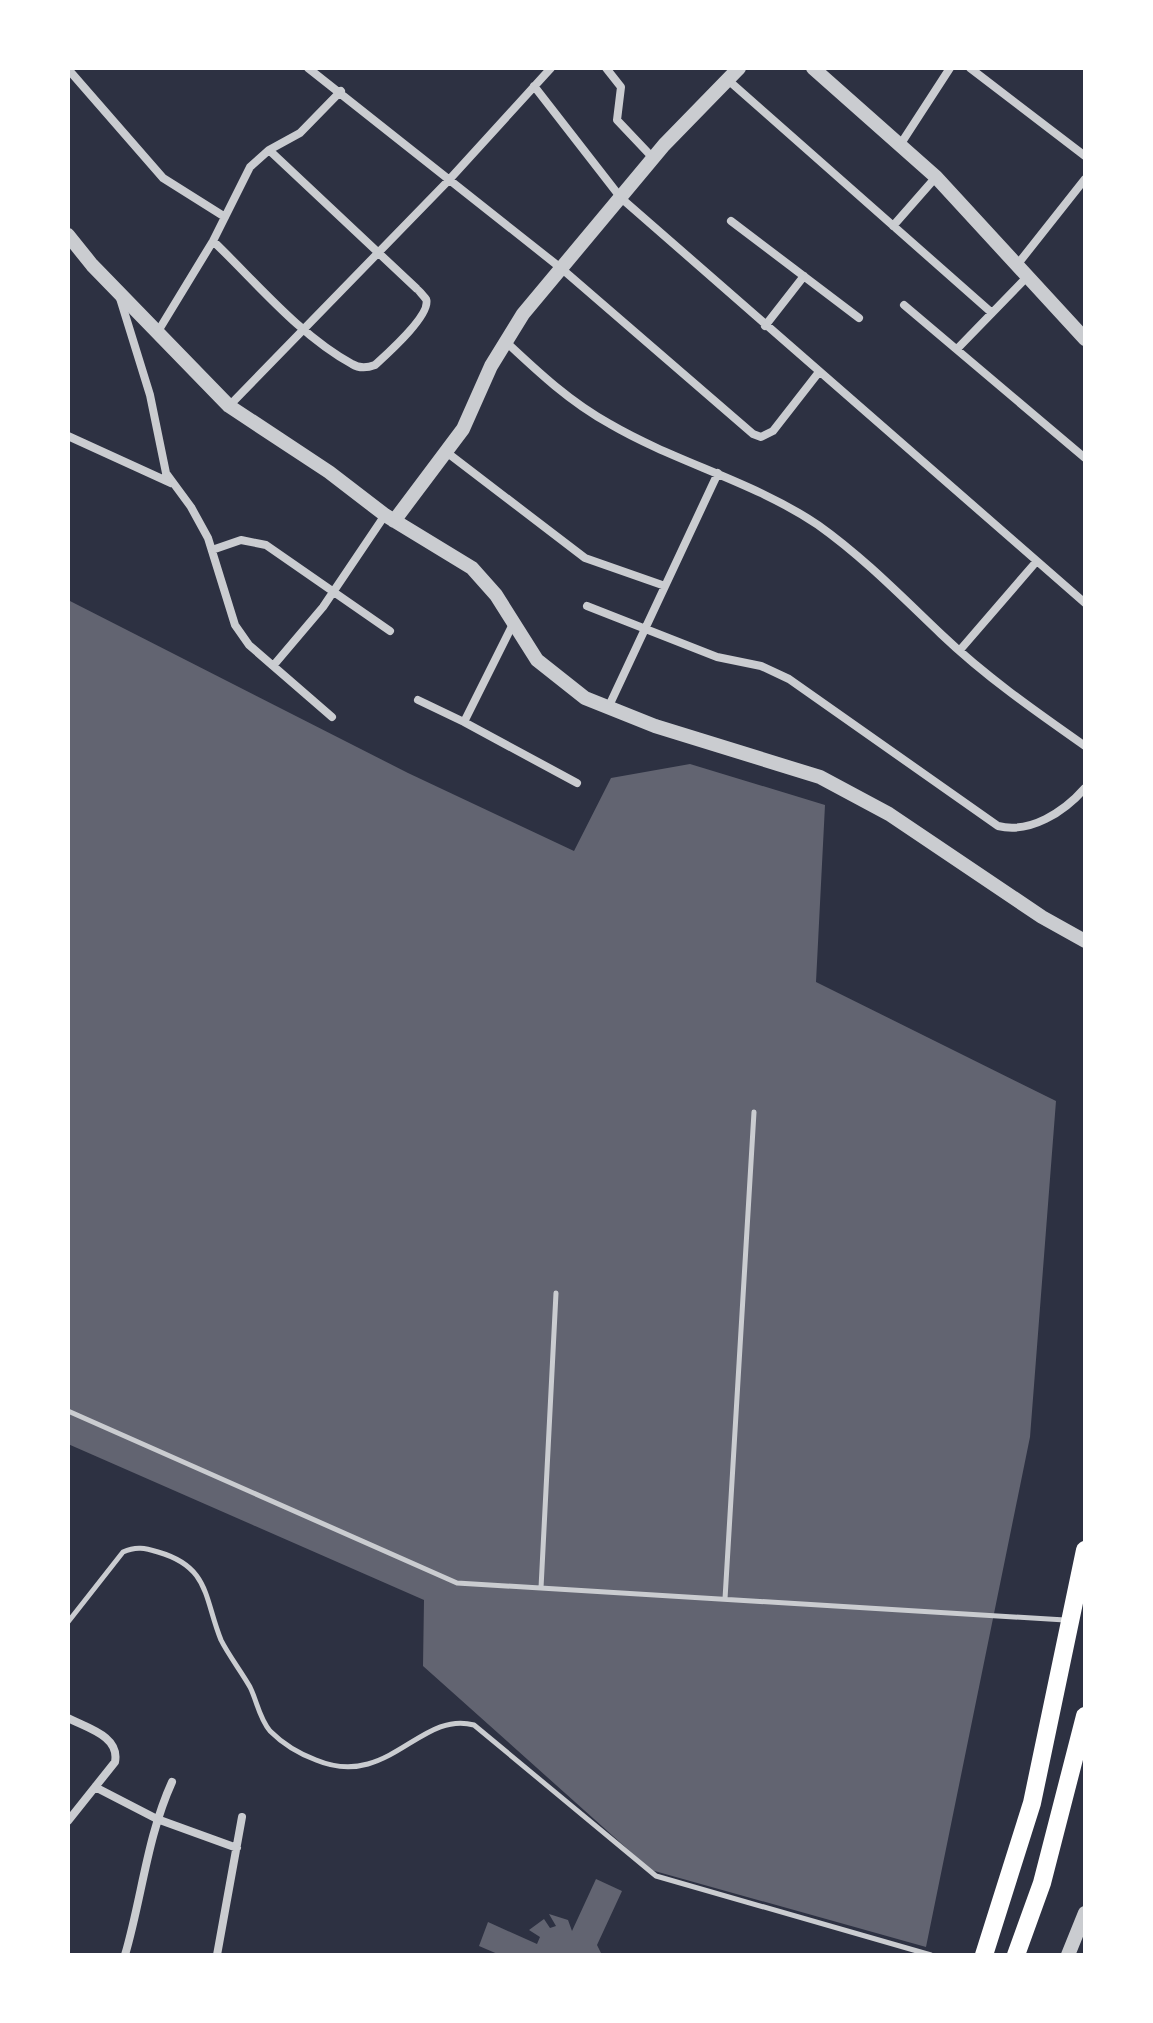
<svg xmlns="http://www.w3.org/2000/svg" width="1153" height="2023" viewBox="0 0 1153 2023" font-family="'Fira Sans Condensed',sans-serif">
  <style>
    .building { fill: #626471 }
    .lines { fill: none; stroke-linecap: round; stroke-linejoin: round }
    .service { stroke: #caccd0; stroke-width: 5 }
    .minor { stroke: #caccd0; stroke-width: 8 }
    .tertiary { stroke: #caccd0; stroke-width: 14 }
    .primary { stroke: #fff; stroke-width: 18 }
  </style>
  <rect width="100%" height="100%" fill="#2d3142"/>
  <!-- building -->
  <path class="building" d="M68,600l340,173 166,78 37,-73 79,-14 135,41 -9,177 240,119 -26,336 -104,510 -275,-77 -228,-204 1,-66 -356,-156z
    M596,1879l26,12 -25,54 5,10h-102l-21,-9 9,-24 49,22 3,-7 -11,-7 15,-11 6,9 6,-2 -7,-12 19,6 4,11z"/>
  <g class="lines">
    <!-- service -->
    <path class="service" d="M68,1411l389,172 608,37
      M541,1588l15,-295
      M725,1599l29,-487
      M68,1622l55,-70c13,-6 22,-4 35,0 52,15 46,46 63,88 8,16 20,31 29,47 7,14 9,31 20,44 12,12 30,23 46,29 72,30 104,-50 158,-35l182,151 275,79"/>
    <!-- minor -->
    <path class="minor" d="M308,68l254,201 191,165 8,3 12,-6 46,-59
      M606,68l15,19 -4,33 36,38
      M970,68l115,88
      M68,69l95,109 62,39
      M728,80l264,233
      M534,86l87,112 464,405
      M900,145l50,-77
      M731,221l128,97
      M893,226l43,-49
      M213,241c43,41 86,94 139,123 8,5 15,4 23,1 12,-11 57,-51 51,-66 -1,-1 -8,-10 -9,-10l-148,-139
      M1017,265l68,-86
      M119,295l31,100 16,78 25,34 17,31 27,87 14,20 83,72
      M904,305l181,153
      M765,326l39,-50
      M157,333l56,-92 37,-74 19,-17 31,-17 41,-42
      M505,341c33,31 65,61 105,83 67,39 143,57 208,101 45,32 83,71 123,109 44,42 94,77 144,112
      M957,349l71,-73
      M229,406l219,-225 103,-113
      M68,436l103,47
      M445,451l140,107 80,28
      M212,550l29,-10 25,5 124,86
      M587,606l130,51 44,9 28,13 209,147c32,8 66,-14 87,-38
      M960,650l76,-88
      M273,666l50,-59 62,-92
      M418,700l46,22 49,-98
      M608,708l110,-235
      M464,722l113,61
      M68,1718c19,10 52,18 47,44l-47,59
      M95,1787l62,32 80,29
      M125,1955c17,-58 22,-118 47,-173
      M217,1955l25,-138"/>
    <!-- tertiary -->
    <path class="tertiary" d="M813,68l123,109 149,162
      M68,235l24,30 137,141 100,66 56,43 87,53 24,27 41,65 48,38 70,28 165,51 69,37 153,103 43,24
      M394,521l69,-92 28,-63 32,-52 141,-169 75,-77
      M1068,1955l17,-42"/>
    <!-- primary -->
    <path class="primary" d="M984,1955l48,-152 53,-253
      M1016,1955l26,-72 43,-167"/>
  </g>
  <!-- border -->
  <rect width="1153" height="2023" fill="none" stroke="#ffffff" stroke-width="140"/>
</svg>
